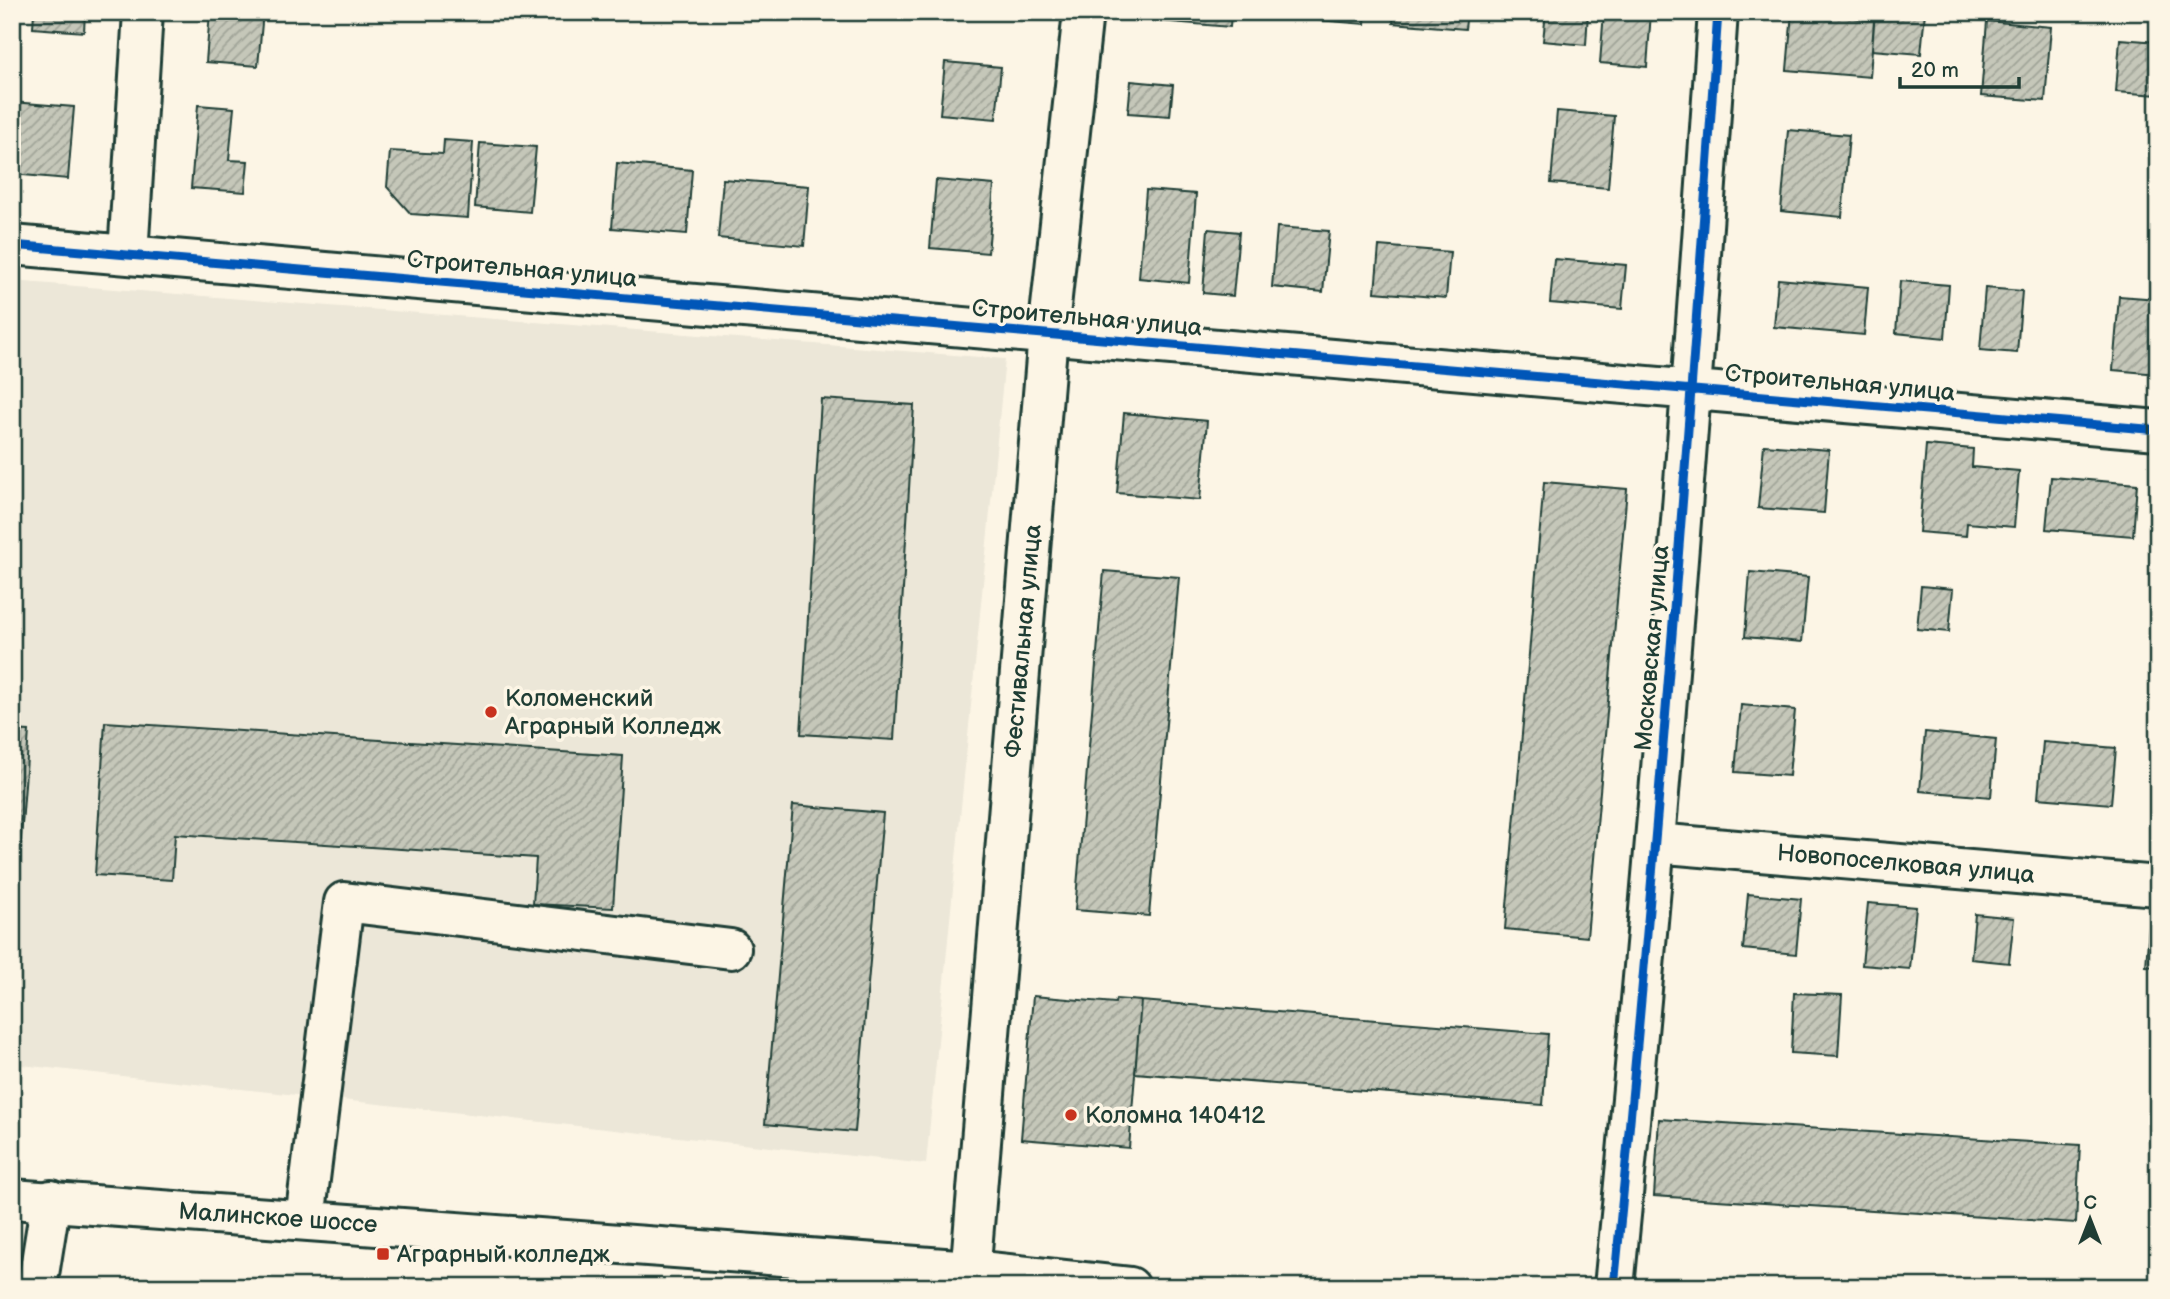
<svg xmlns="http://www.w3.org/2000/svg" width="2170" height="1299" viewBox="0 0 2170 1299" font-family="'Balsamiq Sans',sans-serif">
  <style>
    .built { fill: #ece7d8 }
    .building { fill: url(#building-hatch); stroke: #1f3d34; stroke-width: 2 }
    .lines { fill: none; stroke-linecap: round; stroke-linejoin: round }
    .minor-casing { stroke: #1f3d34; stroke-width: 44 }
    .major-casing { stroke: #1f3d34; stroke-width: 44 }
    .minor { stroke: #fcf5e5; stroke-width: 38 }
    .major { stroke: #fcf5e5; stroke-width: 38 }
    .cycleway-casing { stroke: #fcf5e5; stroke-width: 13 }
    .cycleway { stroke: #0057b8; stroke-width: 9 }
    .poi-dot { fill: #c8321e; stroke: #fcf5e5; stroke-width: 2.5 }
    .labels { text-anchor: middle; dominant-baseline: central; stroke-width: 7; stroke-linejoin: round; paint-order: stroke }
    .street-label { font-size: 24px; fill: #1f3d34; stroke: #fcf5e5 }
    .poi-label { font-size: 24px; fill: #1f3d34; stroke: #fcf5e5; text-anchor: start }
  </style>
  <defs>
    <pattern id="building-hatch" width="6" height="6" patternUnits="userSpaceOnUse" patternTransform="scale(1.75)"><rect width="6" height="6" fill="#c5c7b9"/><path d="M-1 1l2-2M0 6l6-6M5 7l2-2" fill="none" stroke="#9fa397"/></pattern>
  </defs>
  <rect width="100%" height="100%" fill="#fcf5e5"/>
  <filter id="ink" filterUnits="userSpaceOnUse"><feTurbulence type="fractalNoise" baseFrequency=".0143" numOctaves="2"/><feDisplacementMap in="SourceGraphic" scale="14" xChannelSelector="R" yChannelSelector="G"/><feConvolveMatrix kernelMatrix="1 2 1 2 8 2 1 2 1" color-interpolation-filters="sRGB"/></filter>
  <g filter="url(#ink)">
    <!-- built -->
    <path class="built" d="M12,281l993,78 -79,805 -914,-100z"/>
    <!-- building -->
    <path class="building" d="M34,12h51l-1,20 -51,-4z
      M210,12h53l-5,54 -52,-4z
      M1161,12h70l-1,15 -70,-6z
      M1294,12h72l-1,12 -71,-6z
      M1394,12h73l-2,17 -72,-6z
      M1546,12h42l-2,33 -43,-4z
      M1604,12h47l-4,55 -47,-4z
      M1792,12l82,8 -4,57 -83,-7z
      M1875,12h50l-4,42 -49,-4z
      M1987,21l64,6 -6,74 -64,-5z
      M2120,39l38,3v53l-42,-3z
      M945,62l56,5 -5,52 -56,-5z
      M1131,81l42,4 -3,31 -42,-3z
      M12,102l62,5 -6,72 -56,-5z
      M198,105l36,3 -5,52 19,1 -3,31 -54,-4z
      M1557,111l57,5 -6,72 -57,-5z
      M1788,130l61,5 -7,82 -61,-6z
      M444,140l29,2 -5,76 -57,-4 -24,-27 3,-36 53,3z
      M480,143l56,4 -6,65 -55,-5z
      M617,163l75,7 -5,64 -75,-6z
      M723,179l86,7 -5,60 -86,-8z
      M936,180l58,5 -6,68 -58,-5z
      M1146,190l50,4 -7,89 -50,-5z
      M1277,227l52,4 -6,61 -51,-5z
      M1208,229l31,3 -6,64 -30,-3z
      M1379,246l71,6 -4,46 -71,-6z
      M1554,259l72,6 -4,44 -72,-6z
      M1778,279l90,8 -4,48 -90,-8z
      M1900,281l49,4 -4,53 -49,-5z
      M1985,288l37,3 -5,62 -37,-3z
      M2119,296l39,3v75l-45,-4z
      M821,399l93,6 -20,335 -93,-6z
      M1124,413l83,8 -7,79 -83,-7z
      M1764,445l65,5 -5,63 -66,-5z
      M1926,445l47,4 -1,18 47,4 -5,56 -47,-4 -1,13 -47,-4z
      M2051,477l86,7 -4,52 -87,-7z
      M1544,482l83,7 -40,448 -82,-8z
      M1104,571l75,6 -30,339 -74,-6z
      M1750,572l58,5 -6,65 -57,-5z
      M1921,586l32,3 -4,43 -32,-3z
      M1741,705l54,5 -6,66 -54,-4z
      M105,722l518,34 -10,152 -80,-4 3,-46 -361,-24 -3,46 -77,-5z
      M12,730l17,1 -10,134h-7z
      M1925,732l71,7 -5,58 -71,-6z
      M2043,742l73,6 -5,56 -73,-6z
      M2156,753h2v53l-6,-1z
      M793,805l90,8 -28,319 -90,-8z
      M1748,894l53,5 -5,55 -53,-5z
      M1868,903l48,4 -6,62 -48,-4z
      M1975,914l39,4 -5,45 -38,-4z
      M2150,914h8v53l-12,-1z
      M1794,993l48,2 -4,61 -47,-3z
      M1033,996l82,7 1,-4 25,2 -12,147 -108,-9z
      M1141,1001l407,33 -5,71 -408,-32z
      M1659,1119l421,26 -4,78 -422,-27z"/>
    <g class="lines">
      <defs>
        <path id="minor" d="M12,245l2146,185
          M128,255l15,-243
          M1655,843l503,43
          M305,1220l39,-318 387,47
          M37,1287l14,-87
          M969,1287l79,-953 35,-322
          M1614,1287c42,-424 75,-849 104,-1275"/>
        <path id="major" d="M12,1199l959,71 159,17"/>
      </defs>
      <!-- minor casing -->
      <use href="#minor" class="minor-casing"/>
      <!-- major casing -->
      <use href="#major" class="major-casing"/>
      <!-- minor -->
      <use href="#minor" class="minor"/>
      <!-- major -->
      <use href="#major" class="major"/>
      <defs>
        <path id="cycleway" d="M12,245l2146,185
          M1614,1287c42,-424 75,-849 104,-1275"/>
      </defs>
      <!-- cycleway casing -->
      <use href="#cycleway" class="cycleway-casing"/>
      <!-- cycleway -->
      <use href="#cycleway" class="cycleway"/>
    </g>
  </g>
  <!-- markers -->
  <g class="poi-dot">
    <circle cx="491" cy="712" r="7"/>
    <circle cx="1071" cy="1115" r="7"/>
    <rect x="376" y="1247" width="14" height="14" rx="3.5"/>
  </g>
  <g class="labels">
    <!-- street labels -->
    <g class="street-label">
      <text transform="translate(522 269) rotate(5)">Строительная улица</text>
      <text transform="translate(1087 318) rotate(5)">Строительная улица</text>
      <text transform="translate(1840 383) rotate(5)">Строительная улица</text>
      <text transform="translate(1023 641) rotate(-85)">Фестивальная улица</text>
      <text transform="translate(1652 648) rotate(-85)">Московская улица</text>
      <text transform="translate(1906 864) rotate(5)">Новопоселковая улица</text>
      <text transform="translate(278 1218) rotate(4)">Малинское шоссе</text>
    </g>
    <!-- poi labels -->
    <g class="poi-label">
      <text x="505" y="698">Коломенский<tspan x="505" dy="28">Аграрный Колледж</tspan></text>
      <text x="1085" y="1115">Коломна 140412</text>
      <text x="397" y="1254">Аграрный колледж</text>
    </g>
  </g>
  <!-- margin -->
  <rect width="2170" height="1299" fill="none" stroke="#fcf5e5" stroke-width="42"/>
  <rect x="21" y="21" width="2128" height="1257" fill="none" stroke="#1f3d34" stroke-width="2.5" filter="url(#ink)"/>
  <!-- north arrow -->
  <g transform="translate(2090 1219)" stroke="#fcf5e5" stroke-width="5" paint-order="stroke">
  <path d="M0-5L12 26L0 18L-12 26Z" fill="#1f3d34"/>
  <text y="-10" font-size="19" font-weight="bold" text-anchor="middle" fill="#1f3d34">С</text>
  </g>
  <!-- scale -->
  <path d="M1900 77v10h119v-10" fill="none" stroke="#1f3d34" stroke-width="3.5"/>
  <text x="1911" y="77" font-size="21" fill="#1f3d34" stroke="#fcf5e5" stroke-width="5" paint-order="stroke">20 m</text>
</svg>
